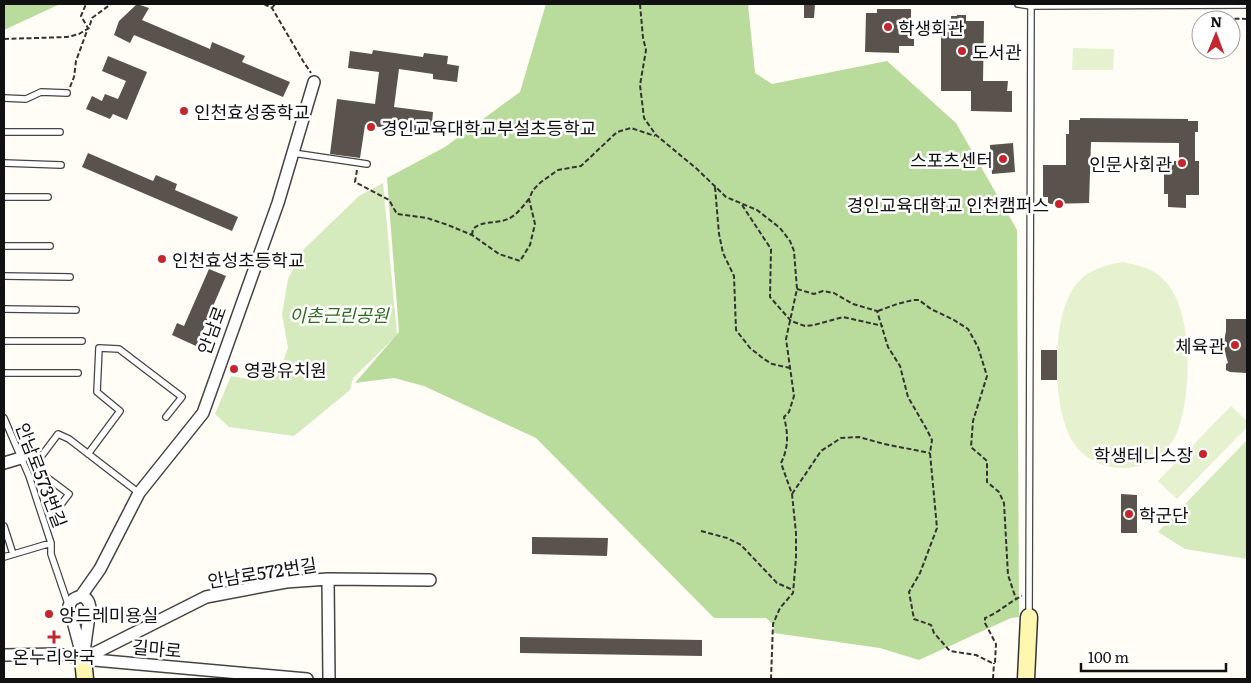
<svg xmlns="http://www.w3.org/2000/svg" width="1251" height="683" viewBox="0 0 1251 683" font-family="Literata,'Noto Sans KR',serif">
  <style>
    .green { fill: #d5ebbd }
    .forest { fill: #b9dc9c }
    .pitch { fill: #e6f2cf }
    .building { fill: #5a524d }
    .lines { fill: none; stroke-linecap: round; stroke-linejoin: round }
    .lane-casing { stroke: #444; stroke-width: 8 }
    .street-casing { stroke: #444; stroke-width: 14 }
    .secondary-casing { stroke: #333; stroke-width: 19 }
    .path { stroke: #333; stroke-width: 2; stroke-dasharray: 5 2.5; stroke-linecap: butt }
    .lane { stroke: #fff; stroke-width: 5.5 }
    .street { stroke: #fff; stroke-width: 11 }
    .secondary { stroke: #fff6b0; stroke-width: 16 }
    .poi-dot { fill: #c4262e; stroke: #fff; stroke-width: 2 }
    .labels { text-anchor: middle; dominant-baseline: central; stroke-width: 5; stroke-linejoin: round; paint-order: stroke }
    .poi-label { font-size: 18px; fill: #111; stroke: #fff; text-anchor: start }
    .park-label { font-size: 18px; font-style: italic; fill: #2f6b1f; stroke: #fff }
    .street-label { font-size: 18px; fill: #111; stroke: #fff }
  </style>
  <rect width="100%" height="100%" fill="#fffdf5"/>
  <!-- green -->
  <path class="green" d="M383,183l14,152 -44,43 -3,12 -56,46 -65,-9 -14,-13 16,-38 23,4 25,-8 9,-24 -6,-34 6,-35 15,-29 56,-54z
    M1247,440v119l-62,-10 -27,-17z"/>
  <!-- forest -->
  <path class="forest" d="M4,4h56l-56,26z
    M546,4h202l7,69 17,11 115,-23 69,62 61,107 2,387 -8,1 -92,42 -39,-12 -106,-15 -1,-9 -7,-6h-52l-178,-180 -112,-52 -30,-8 -39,5 44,-51 -12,-154 58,-31 75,-55z"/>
  <!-- pitch -->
  <path class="pitch" d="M1073,48l41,1 -1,21h-41z
    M1122,262c17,3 33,7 44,20 28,30 26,117 10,153 -10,20 -33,35 -56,33 -21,-1 -42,-13 -51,-33 -17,-36 -18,-123 9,-153 12,-13 28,-17 44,-20z
    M1231,406l16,15v6l-70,72 -19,-18z"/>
  <!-- building -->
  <path class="building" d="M137,4l12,4 -7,12 68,29 2,-7 33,14 -3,6 48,20 -7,15 -149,-62 -4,8 -16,-8 5,-14z
    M804,4h11l-1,14h-10z
    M877,9h34v30h3v7h-15v7l-34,-1 1,-39h11z
    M957,15h9v6h18l-1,60h25l-1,10h5v21l-41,-1v-20h-30v-71h10v-4h6z
    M373,50l50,7 1,-4 24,3 -1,8 12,2 -2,16 -24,-3v-5l-34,-5 -5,38 39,5 -2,22 -66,-9 -5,33 -30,-4 7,-55 38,5 4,-32 -31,-4 2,-17 22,3z
    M108,56l39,16 -20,48 -14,-6 -3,5 -24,-10 6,-13 10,5 3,-7 13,5 8,-18 -24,-10z
    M1080,118l108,1v2h10v11h-3v29h4v34h-13v13l-18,-1v-13h-4v-33h15v-18l-88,-1 -2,61 -41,1v-7h-5v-32h23v-31h3v-14h11z
    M1013,143l2,29 -23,2 -2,-29z
    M88,153l65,28 3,-6 21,9 -2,6 63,27 -6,14 -150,-64z
    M209,269l17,7 -30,70 -24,-11 5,-12 7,3z
    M1226,319h21v54l-17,-1 -4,-2v-6l2,-1 -4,-14v-8l2,-10z
    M1041,350h16v30h-16z
    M1121,494l16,1v38h-16z
    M532,537l76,1 -1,18 -75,-2z
    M520,637l182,3v16l-182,-3z"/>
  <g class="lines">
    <defs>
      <path id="lane" d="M1018,4l13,2 216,-1
        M4,98l22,1 15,-7 26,1
        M4,132h56
        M293,153l74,11
        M4,163l57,2
        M4,197h44
        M4,246h46
        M4,276l66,1
        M4,309l72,1
        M4,341h78
        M4,373h74
        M4,418l25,58 22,67v11l17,50
        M88,454l32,-43 -23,-19 2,-44 20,1 63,48 -16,20
        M56,511l13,-17 -28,-21 -4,-11 21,-28 11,5 70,54
        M4,526l9,28
        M4,557l47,-14
        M1029,615l2,-611"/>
      <path id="street" d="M4,463l17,-5
        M328,579l1,100
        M81,596c6,2 8,5 9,12l-6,44
        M4,655l54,-1 25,5 224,20
        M83,659l-14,-53c2,-6 5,-8 12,-10l19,-27 39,-76 64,-80 75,-210 36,-121
        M83,659l123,-62 80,-15 42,-3 102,1"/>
      <path id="secondary" d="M83,659l2,20
        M1026,679l3,-62"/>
    </defs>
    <!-- lane casing -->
    <use href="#lane" class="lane-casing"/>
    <!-- street casing -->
    <use href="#street" class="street-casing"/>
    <!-- secondary casing -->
    <use href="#secondary" class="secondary-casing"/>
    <!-- path -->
    <path class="path" d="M264,4l8,4 31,53 8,12
      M640,4l3,34 3,12 -6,35 4,33 12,17 41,34 29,28 31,13 23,18 10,13 4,10 3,38 -11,50 8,57 -5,16 -5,5c4,16 5,30 -3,46l11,31 4,39v25l-3,35 -13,15 -7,16 -2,55
      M272,8l3,-4
      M1212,18l35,1
      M4,39l63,-2 12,-3 10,-6 3,-10 19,-14
      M70,87l4,-10 2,-16 12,-33 -7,-12 5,-12
      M357,170l-2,12 34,18 8,14 30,4 21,7 24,10 27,19 21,7 10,-16 5,-21 -6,-25 4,-9 8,-8 17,-12 23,-4 36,-34 14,-4 24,8
      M715,187l4,47 4,19 11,23 2,54 14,18 14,11 8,5 18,4
      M742,205l29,44 -1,48 21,24 14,5 9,-1 29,-8 40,9
      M472,235l1,-6c9,-9 24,-5 35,-10 9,-4 15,-13 21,-20
      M797,289l17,5 9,-3 11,2 19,11 24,7 11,36 12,19 8,31 18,31 6,12 -2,13 7,75 -17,45 -11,19 5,27 17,6 3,8 16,18 26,4 16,8 3,-1 1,-18 -11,-21v-5c13,-5 24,-16 37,-22
      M878,311l19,-7 16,-4h6l12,9 23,11 14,9 10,18 9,29 -14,45 -2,26 16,14v21l12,10 5,11 4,72 8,24
      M792,494l29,-43 20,-13 18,-1 25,7 46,9
      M701,531l26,7 14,7 36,38 16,7
      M993,679l1,-16"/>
    <!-- lane -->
    <use href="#lane" class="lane"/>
    <!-- street -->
    <use href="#street" class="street"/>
    <!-- secondary -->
    <use href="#secondary" class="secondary"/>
  </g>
  <!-- markers -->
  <g class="poi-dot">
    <circle cx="888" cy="27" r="5"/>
    <circle cx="962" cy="51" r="5"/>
    <circle cx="184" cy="111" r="5"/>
    <circle cx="371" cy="127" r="5"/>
    <circle cx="1003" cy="159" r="5"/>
    <circle cx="1182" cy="163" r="5"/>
    <circle cx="1059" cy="204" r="5"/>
    <circle cx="162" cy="259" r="5"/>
    <circle cx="1235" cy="345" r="5"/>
    <circle cx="234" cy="369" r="5"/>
    <circle cx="1203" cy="454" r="5"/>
    <circle cx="1129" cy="514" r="5"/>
    <circle cx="49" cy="614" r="5"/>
    <path d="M51.5 629.5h5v5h5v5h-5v5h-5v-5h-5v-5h5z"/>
  </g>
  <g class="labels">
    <!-- poi labels -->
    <g class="poi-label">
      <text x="898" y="27">학생회관</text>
      <text x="972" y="51">도서관</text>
      <text x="194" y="111">인천효성중학교</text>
      <text x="381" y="127">경인교육대학교부설초등학교</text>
      <text x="993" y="159" text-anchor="end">스포츠센터</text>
      <text x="1172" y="163" text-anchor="end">인문사회관</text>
      <text x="1049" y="204" text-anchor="end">경인교육대학교 인천캠퍼스</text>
      <text x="172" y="259">인천효성초등학교</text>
      <text x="1225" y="345" text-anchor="end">체육관</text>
      <text x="244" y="369">영광유치원</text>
      <text x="1193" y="454" text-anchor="end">학생테니스장</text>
      <text x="1139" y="514">학군단</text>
      <text x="59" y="614">앙드레미용실</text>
      <text x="54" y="656" text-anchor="middle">온누리약국</text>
    </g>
    <!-- park labels -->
    <g class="park-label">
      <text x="339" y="314">이촌근린공원</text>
    </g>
    <!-- street labels -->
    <g class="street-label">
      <text transform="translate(211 330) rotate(-70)">안남로</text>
      <text transform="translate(42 475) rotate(69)">안남로573번길</text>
      <text transform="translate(262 572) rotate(-9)">안남로572번길</text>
      <text transform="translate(157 648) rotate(5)">길마로</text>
    </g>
  </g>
  <!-- border -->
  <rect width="1251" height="683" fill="none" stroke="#111111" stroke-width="10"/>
  <!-- north arrow -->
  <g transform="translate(1216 35) rotate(1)"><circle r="24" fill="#ffffff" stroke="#a0a0a0"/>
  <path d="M0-4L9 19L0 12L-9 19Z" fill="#c4262e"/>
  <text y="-8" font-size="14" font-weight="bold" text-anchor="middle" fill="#111111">N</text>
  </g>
  <!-- scale -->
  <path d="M1081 663v8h145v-8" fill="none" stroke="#111111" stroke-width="2.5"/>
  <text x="1088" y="663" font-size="15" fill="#111111" stroke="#ffffff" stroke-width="4" paint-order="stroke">100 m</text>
</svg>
